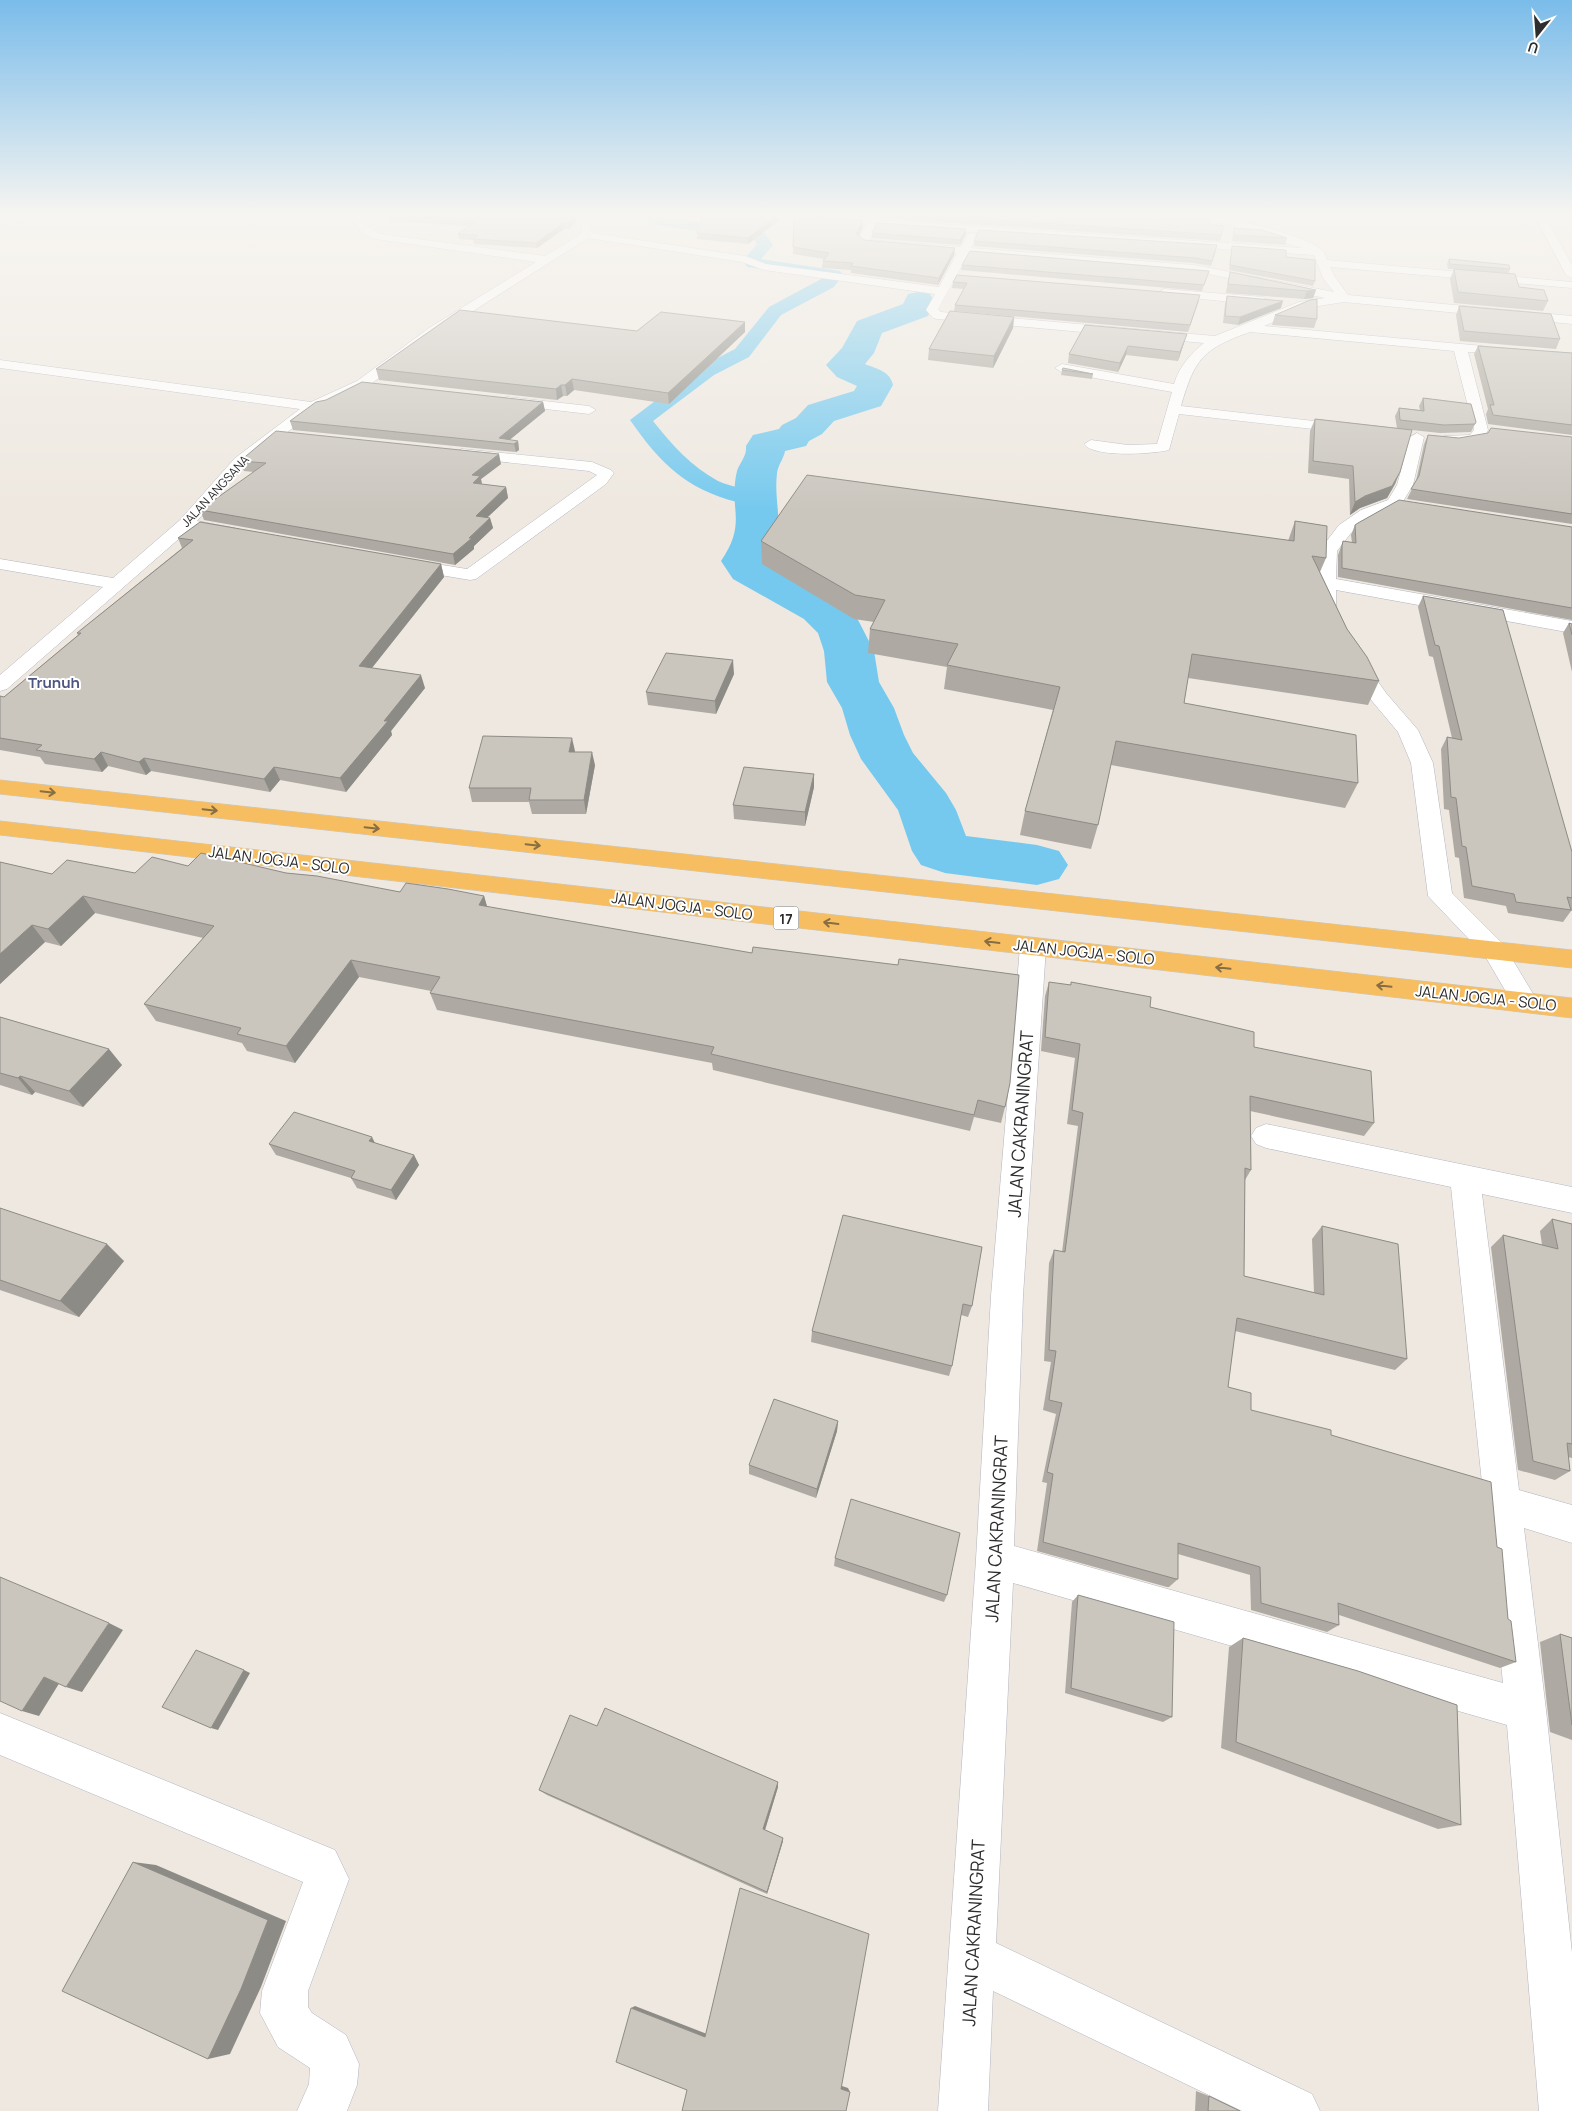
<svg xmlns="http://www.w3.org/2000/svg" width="1572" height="2111" viewBox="0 0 1572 2111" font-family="Manrope,sans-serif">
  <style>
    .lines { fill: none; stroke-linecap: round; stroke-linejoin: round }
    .canal { fill: #75c9ee; fill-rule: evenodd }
    .river { fill: #75c9ee; fill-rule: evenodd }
    .minor-casing { stroke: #b3b5c0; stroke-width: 1 }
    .tertiary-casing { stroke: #b3b5c0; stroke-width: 1 }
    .trunk-casing { stroke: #c8c8c8; stroke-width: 1 }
    .minor { fill: #fff; fill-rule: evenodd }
    .tertiary { fill: #fff; fill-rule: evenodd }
    .trunk { fill: #f6be60; fill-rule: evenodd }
    .wall { fill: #aeaaa3 }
    .shaded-wall { fill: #8d8b85 }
    .building { fill: #cac6be; stroke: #8d8b85 }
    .oneway { stroke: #876e44 }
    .labels { text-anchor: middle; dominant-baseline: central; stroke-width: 4; stroke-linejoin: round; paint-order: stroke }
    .far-street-label { font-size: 12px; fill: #2d2d2d; stroke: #fff }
    .shield { fill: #fff; stroke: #6c6c6c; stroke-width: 1 }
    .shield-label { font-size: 14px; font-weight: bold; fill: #2d2d2d }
    .far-quarter-label { font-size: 15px; font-weight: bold; fill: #4d547e; stroke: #fff }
    .street-label { font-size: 15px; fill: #2d2d2d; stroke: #fff }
    .near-street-label { font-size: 18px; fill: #2d2d2d; stroke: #fff }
  </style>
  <rect width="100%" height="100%" fill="#eee8e0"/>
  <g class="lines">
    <!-- canal -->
    <path class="canal" d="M643,215h16l106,18 8,12 -12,14 73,11 6,1 3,4 -9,12 -53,28 -32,42 -35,18 -61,46c18,23 39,46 65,60 16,8 42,7 52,22l-3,5c-13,3 -18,-2 -30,-6 -51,-13 -77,-39 -107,-82l70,-53 35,-18 34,-42 54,-29 -76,-11 -4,-7 14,-16 -3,-4 -102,-16 -5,-2z"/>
    <!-- river -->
    <path class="river" d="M919,292l11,2 4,7 -6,15 -46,17 -8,20 -9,11c12,5 25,7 28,21l-12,21 -47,15 -12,13 -13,7 -3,5 -21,5c-1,7 -7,14 -8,22 -4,34 11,55 -11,87l72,39 19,19 17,33 5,31 15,26 10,27 9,18 33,40 10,17 10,26 71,9 22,6 9,14 -9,14 -22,6 -92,-12 -24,-8 -9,-14 -14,-41 -37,-51 -11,-24 -8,-27 -15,-26 -3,-31 -6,-18 -14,-14 -71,-40 -12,-18c27,-40 7,-51 16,-90 3,-9 10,-15 9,-25l7,-11 26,-6 3,-4 14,-7 12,-13 46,-14 3,-5 -20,-9 -11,-12 16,-17 15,-27 46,-17 5,-10z"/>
    <defs>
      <path id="minor" d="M351,215h10l8,12 12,7 164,22 36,-22 1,-6 -5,-13h10l5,18 153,23 21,8 173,23 18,-34 -93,-8 -6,-5 8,-15 -103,-7 -5,-3h56l56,4 2,-4h10l-2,5 422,28 -105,-33c23,0 108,19 125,35 2,2 4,7 5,10l245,22v6l-242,-21 5,10 13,18 224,21v8l-228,-22 -38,6 -42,18 219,20 1,3 -1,3h-15l20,78 -5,10c-11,3 -39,10 -46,0l7,-4 26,-1 4,-5 -20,-79 -204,-19c-47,17 -55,26 -69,74l168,19 7,4 -2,3 -5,1 -170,-19 -10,36c-16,4 -75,8 -85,-6l7,-4 37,5 29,-1 15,-52 -110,-20 -7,-4 7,-4 112,20c5,-17 17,-31 30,-41l-267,-24 -4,-1 -7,-8 9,-16 -171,-24 -22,-8 -154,-24 -151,96 -70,53 -49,22 -73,55 -48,57 42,8 2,4 -2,4 -6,1 -44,-8 -182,159 -7,2v-16l103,-88 -103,-18v-10l113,19 67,-58 55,-62 65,-49 -300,-41v-8l311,42 46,-21 72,-53 107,-66 -161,-23 -14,-7zM876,226l438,29 9,23 11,14 -140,-27 -223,-17 6,-12 -5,-3 -4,1 -7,13 -90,-7 -2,-1zM968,254l226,17 131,27 -26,4 -84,34 -274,-24 -3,-3z
        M1534,215h10l28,50v13l-6,-3z
        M1164,289l99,8 6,4 -6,4 -103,-10 -2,-2z
        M507,397l82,9 7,4 -7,4 -87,-10 -2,-3z
        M1417,433l7,4 -11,48 -11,18 -2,3 -27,10 -22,17 -14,18 -1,28 236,42v12l-236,-43v18l7,16 -2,4h-14l-9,-20 1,-57 20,-26 22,-15 27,-10 9,-15 13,-48z
        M462,449l130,13 19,8 3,3 -8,11 -130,95 -6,1 -71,-12 -3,-4 3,-4 6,-1 62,10 130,-94 -8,-4 -132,-14 -3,-3z
        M1353,654l7,2 26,37 32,37 15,33 19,130 51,51 35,58 -4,7 -9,3 -9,-3 -31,-53 -57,-60 -17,-133 -13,-31 -26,-31 -29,-41 3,-4z
        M1033,938l9,3 4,6 -23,349 -9,250 489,137 -52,-496 -185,-39 -10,-4 -5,-8 5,-8 10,-4 306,63v26l-90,-19 37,296 53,15v38l-48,-15 22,182 26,243v158h-33l-32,-386 -494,-142 -17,360 316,151 8,17h-78l-249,-120 -5,120h-50l38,-552 15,-263 29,-349 4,-6z
        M0,1713l335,137 14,29 -41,112v16l4,6 34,22 13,29 -2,21 -10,26h-50l12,-27 1,-16 -32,-21 -18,-34 2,-22 41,-109 -303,-127z"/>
      <path id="tertiary" d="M9,215h15l-24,11v-7z"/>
      <path id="trunk" d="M0,780l1572,170v18l-1572,-174z
        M0,821l1572,177v20l-1572,-183z"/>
    </defs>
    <!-- minor casing -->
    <use href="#minor" class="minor-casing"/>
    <!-- tertiary casing -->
    <use href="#tertiary" class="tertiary-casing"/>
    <!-- trunk casing -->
    <use href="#trunk" class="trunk-casing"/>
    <!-- minor -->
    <use href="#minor" class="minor"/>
    <!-- tertiary -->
    <use href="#tertiary" class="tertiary"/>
    <!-- trunk -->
    <use href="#trunk" class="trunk"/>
  </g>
  <!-- wall -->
  <path class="wall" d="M794,215l69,12 -4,8 5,5 90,15 -16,30 -87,-12v-3l-29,-2 1,-7 1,-2 -31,-5z
    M836,215h34l-1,2z
    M882,215h268l1,5 58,4 14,7 -3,10 -337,-23z
    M389,216l188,4 -8,9h-5l-27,19 -63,-4 -1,-4 -14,-1 -1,-5 10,-8 -78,-5z
    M778,221l-30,23 -51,-5v-6z
    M1234,228l53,10 -2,7 -53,-4z
    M872,233l94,1 -6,11 -88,-7z
    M974,241l242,9 -5,16 -17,-3 -220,-17z
    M1232,246l54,11 29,24 -2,5 -84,-16z
    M1449,259l61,10 -2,5 11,13 29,14 -5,10 -89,-8 -4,-24 4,-10h-6l-1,-5z
    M962,265l245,11 -5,15 -241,-21z
    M1230,272l86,18 -3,8 -9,1 -78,-6 2,-13z
    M953,282l246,19 -11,31 -234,-21 1,-6 9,-16 -12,-1z
    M1227,296l54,12 -43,17 -15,-2 2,-19z
    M1459,306l101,33 -4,10 -96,-8 -4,-26z
    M1275,315l42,4 -3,9 -42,-3z
    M1014,317l-1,11 -20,40 -65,-8 1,-11z
    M745,322v10l-76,72 -95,-14 -7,6h-4l-6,4 -178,-20 -3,-11 261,-38z
    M1085,325l99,18 -6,18 -52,-6 -8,17 -50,-9 1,-9z
    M1478,346l94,7v82l-84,-11 -2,-10 2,-5 -14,-55z
    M1062,370l31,4 -1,5 -31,-4z
    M1423,398l53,24 -5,10 -31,1 -28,-3 -17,54 -8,14 -27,10 -10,7 -1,-36 -41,-6 2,-42 5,-12 82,9 -2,-12 4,-8 21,2 -1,-4z
    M543,402l2,9 -36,29 9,1 1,9 -3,2 -223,-22 -3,-9z
    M1428,435l31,3 113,-1v87l-165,-25 9,-18 8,-37z
    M240,461l261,3 -20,15 1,5 24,3 2,11 -21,20h3l3,10 -19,18v3l-19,16 -251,-45 -4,-10 54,-38 -10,-1z
    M1295,521l31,37 -6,14 27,57 32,52 -11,24 -180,-27 -4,25 174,80 -13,25 -234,-43 -13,60 -7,24 -71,-14 5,-24 28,-101 -109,-21 3,-22 -79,-14 2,-24 4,-7 -20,-3 -92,-55 -1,-23h527z
    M1355,525l217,2v93l-234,-43v-22l5,-14 9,2 -1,-8z
    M178,538l263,26 3,13 -72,91 53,20 -34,43 1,4 -46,57 -66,-12 -10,12 -119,-21 -5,4 -38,-9 -6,6 -57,-8 -5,-7 -40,-7v-54l4,1 74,-62 -1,-2 105,-85z
    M1423,596l149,256v59h-1l-8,11 -55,-9 -2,-7 -42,-8 -5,-40 -4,-1 -6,-47 -5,-1 -3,-60 6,-12 5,1 -19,-81 -4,-1 -11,-49z
    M1569,623l3,1v48l-9,-39z
    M734,674l-18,40 -68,-9 -2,-13z
    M574,752l21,13 -9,49h-54l-3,-12h-57l-3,-14z
    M814,774v13l-9,39 -71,-7 -1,-14z
    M0,862l52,12 83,-1 53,-7 98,7 114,19 84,4 3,11 518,200 -4,16 -27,-6 -4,14 -257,-61 -1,-7 -275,-53 -7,-17 1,-2 -72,-14 -64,86 -48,-12 -5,-8 -86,-22 -12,-17 59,-66 -108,-25 -34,33 -16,-4 -45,42z
    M1049,982l101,25 104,40 120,76 -10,13 -114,-25 1,59 -6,10 -1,96 70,17 -2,-54 10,-13 85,133 -12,11 -160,-39 -7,56 23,23 80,25 166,112 11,72 8,43 -16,6 -161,-53v10l-12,7 -76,-22 -1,-35 -72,-21v25l-9,8h-2l-130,-36 10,-68 -5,-1 14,-68 -13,-4 8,-48 -7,-1 5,-98 5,-13 8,2 16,-126 -11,-2 8,-66 -34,-7 4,-55z
    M0,1017l122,48 -39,42 -48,-15 -3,3 -32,-10z
    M375,1143l39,12 5,10 -23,35 -39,-12 -6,-10 -75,-23 -7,-11z
    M0,1208l124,53 -45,56 -79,-27z
    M1552,1219l20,5v234l-4,-1 2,14 -15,9 -37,-10 -27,-223 12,-12 39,10 -2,-14z
    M982,1247l-10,59 -4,11 -7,-2 -9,51 -3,10 -138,-34 1,-11z
    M838,1421l-1,10 -21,67 -67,-24v-9z
    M835,1558l112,37 -3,7 -110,-36z
    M1078,1595l94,122 -9,5 -98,-29 7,-91z
    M1560,1634l12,4v102l-22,-8 -10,-90z
    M1243,1638l218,187 -23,4 -217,-81 8,-101z
    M597,1726l181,61 -13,43 18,8v3l-16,53 -220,-99 -8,-5z
    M1196,2091l13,5 31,15h-45z"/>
  <!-- shaded-wall -->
  <path class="shaded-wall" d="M575,215h1l1,5 -8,9v-6z
    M778,215v6l-30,23v-6z
    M863,220v7l-7,13v-6z
    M563,223l1,6 -27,19 -1,-5z
    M966,229v5l-6,11v-5z
    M955,248l-1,7 -16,30 1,-7z
    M1316,290l-3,8 -9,1 3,-8z
    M1283,301l-2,7 -43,17 2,-8z
    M1014,317l-1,11 -20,40 1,-12z
    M745,322v10l-76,72 -1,-11z
    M1187,334l-9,27 2,-9z
    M1128,346l-2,9 -8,17 2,-9z
    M572,379l2,11 -7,6 -2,-11z
    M561,385l2,11 -6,4 -1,-11z
    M543,402l2,9 -39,32 -7,-5z
    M518,441l1,9 -3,2 -2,-8z
    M499,454l2,10 -20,15 1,7 -7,7 -3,-18z
    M1400,472l-5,12 -8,14 -27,10 -10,7 5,-13z
    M506,487l2,11 -30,28 -2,-10z
    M490,518l3,10 -19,18v3l-19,16 -2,-11z
    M441,564l3,13 -81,102 -4,-13z
    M733,660l1,14 -18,40 -1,-13z
    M421,675l4,13 -34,43 1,4 -46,57 -6,-14 44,-57z
    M572,738l3,13 -4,15 -2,-14z
    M101,752l7,14 -6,6 -8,-13z
    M592,752l3,13 -9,49 -2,-14z
    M144,758l7,13 -5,4 -7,-13z
    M274,767l6,13 -10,12 -6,-13z
    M814,774v13l-9,39v-14z
    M83,896l12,17 -34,33 -13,-17z
    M484,896l5,17 -10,-8z
    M32,925l13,17 -45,42v-30z
    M351,960l8,17 -64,86 -9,-17z
    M109,1049l13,16 -39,42 -14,-16z
    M20,1076l15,16 -3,3 -14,-17z
    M372,1137l5,10 -8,-6z
    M414,1155l5,10 -23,35 -5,-10z
    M107,1244l17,17 -45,56 -19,-16z
    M838,1421l-1,10 -21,67 1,-9z
    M109,1623l14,7 -41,62 -16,-5z
    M244,1670l6,3 -32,57 -7,-2z
    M44,1677l16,5 -21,34 -17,-5z
    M778,1782v5l-14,46 -1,-4z
    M783,1838v3l-16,53v-2z
    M133,1862l23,3 130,56 -25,66 -31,67 -22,5z
    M635,2006l72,28 -2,3 -74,-29z
    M839,2085l9,3 2,4 -9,-3z"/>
  <!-- building -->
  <path class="building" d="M575,215l-6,8h-6l-27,20 -63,-4 5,-4 -20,-1 17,-13 -86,-5z
    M703,215h75l-30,23 -51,-5z
    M794,215l69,5 -7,14 8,6 91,8 -16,30 -88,-12 2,-3 -30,-2 6,-8 -36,-6z
    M922,215h228l1,5h9l1,-5h48v9l15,2 -3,9z
    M877,223l89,6 -6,11 -88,-7z
    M1234,228l28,2 25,8 -53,-3z
    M979,230l238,15 -5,16 -17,-3 -221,-17z
    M1232,246l54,4v7l29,3v21l-85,-16z
    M970,251l239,20 -5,14 -242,-20z
    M1449,259l60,6 1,4 -60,-5z
    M1454,269l61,5 4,13 25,3 4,11 -90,-9z
    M1230,272l86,18 -9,1 -79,-7z
    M957,275l243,20 -10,30 -235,-20 12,-22 -14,-1z
    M1227,296l56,5 -43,16 -15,-1z
    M1317,299v20l-42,-4 35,-15z
    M1459,306l92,8 9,25 -96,-8z
    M460,310l177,21 24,-19 84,10 -77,71 -96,-14 -7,6h-4l-5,4 -180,-20z
    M950,311l64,6 -20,39 -65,-7z
    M1085,325l102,9 -7,18 -52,-6 -8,17 -51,-9z
    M1478,346l94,7v72l-79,-10 -3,-10h4z
    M1063,368l30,6 -31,-4z
    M362,382l181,20 -44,36 19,3 -4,3 -224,-23 26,-19 10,-2z
    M1423,398l48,6 5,18 -1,2 -31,1 -44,-5 -1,-12 25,3z
    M1315,419l97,11 -12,42 -8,14 -27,10 -10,6 -2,-36 -40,-5z
    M1491,428l81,9v77l-161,-25 8,-13 9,-41 31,3 29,-5z
    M276,431l223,23 -27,21 8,1 -7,7 33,4 -30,29 14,2 -21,20h3l-19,16 -253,-44 66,-47 -26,-2z
    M807,475l487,66 1,-20 32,5 -1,32 -14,-2 35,73 20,28 12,24 -187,-27 -8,49 172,32 2,48 -242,-42 -18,84 -73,-14 35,-124 -113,-22 11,-21 -88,-15 15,-29 -30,-5 -94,-54z
    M1399,500l173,27v81l-230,-40v-22l1,-5 13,2 -1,-18 3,-2z
    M200,522l241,42 -82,102 62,9 -37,46h4l-48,57 -66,-11 -10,12 -120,-21 -5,4 -38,-10 -7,7 -58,-9 6,-5 -42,-7v-42l4,1 77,-64h-4l116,-93 -15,-2z
    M1423,596l80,14 69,242v46l-5,-1 4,13 -55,-8 -2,-8 -42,-8 -6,-39 -4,-1 -6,-48 -5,-1 -4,-60 15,3 -23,-94 -4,-1z
    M1569,623l3,1v11z
    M666,653l67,7 -18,41 -69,-9z
    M483,736l89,2 -3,14h23l-8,48h-55l2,-12h-62z
    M744,767l70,7 -9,38 -72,-7z
    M201,853l85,20 31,3 83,16 6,-9 42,6 36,7 -5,9 273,48 1,-6 145,18 1,-6 120,16 -9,108 -5,24 -27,-7 -4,15 -263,-61 3,-7 -284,-54 10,-16 -89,-17 -65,86 -49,-12 4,-6 -97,-24 70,-78 -131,-30 -35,33 -16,-4 -32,29v-92l52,12 15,-14 68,13 17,-16 36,9z
    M1049,982l22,3v-3l80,15 -1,10 104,25v15l117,24 3,52 -124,-27 1,74 -6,-2 -1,108 80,19 -2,-69 76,18 9,115 -170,-41 -9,69 23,6v17l80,20v5l160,47 6,65 5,2 6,70 3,2 5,41 -178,-59 1,22 -78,-22 -1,-36 -82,-24v36h-2l-133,-37 10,-68 -6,-2 15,-69 -13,-3 7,-49 -7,-1 5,-100 11,2 18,-139 -11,-3 8,-66 -35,-7z
    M0,1017l109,32 -40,42 -49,-15 -2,2 -18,-5z
    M294,1112l78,25 -3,4 45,14 -23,35 -40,-12 4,-7 -86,-27z
    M0,1208l107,36 -47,57 -60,-21z
    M843,1215l139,32 -10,59 -9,-2 -11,62 -140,-35z
    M1552,1219l20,5v220l-5,-1 3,28 -37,-10 -30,-226 55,14z
    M774,1399l64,22 -21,68 -68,-24z
    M851,1499l109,34 -13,62 -112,-37z
    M0,1577l109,46 -43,64 -22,-10 -22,34 -22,-10z
    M1078,1595l96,27 -2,95 -101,-29z
    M1560,1634l12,4v87z
    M1243,1638l115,33 99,34 4,120 -225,-83z
    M196,1650l48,20 -33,58 -49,-21z
    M605,1708l173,74 -15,47 20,9 -16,54 -228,-102 31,-75 27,11z
    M133,1862l135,58 -27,69 -33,70 -146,-68z
    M740,1888l129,46 -28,155 9,3 -4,19h-164l5,-21 -71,-28 15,-54 74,29z
    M1209,2096l31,15h-32z"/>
  <!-- one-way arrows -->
  <defs><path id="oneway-shaft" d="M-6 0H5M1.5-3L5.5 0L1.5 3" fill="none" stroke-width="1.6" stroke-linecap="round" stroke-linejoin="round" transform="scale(1.25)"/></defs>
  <g class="oneway">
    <use href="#oneway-shaft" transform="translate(48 792) rotate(6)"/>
    <use href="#oneway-shaft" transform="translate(210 810) rotate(6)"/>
    <use href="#oneway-shaft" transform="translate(372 828) rotate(6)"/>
    <use href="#oneway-shaft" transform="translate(533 845) rotate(6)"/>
    <use href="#oneway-shaft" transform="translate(831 923) rotate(-173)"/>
    <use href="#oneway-shaft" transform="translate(992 942) rotate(-173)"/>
    <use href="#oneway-shaft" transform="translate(1223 968) rotate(-174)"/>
    <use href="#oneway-shaft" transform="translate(1384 986) rotate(-174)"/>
  </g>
  <!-- sky -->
  <linearGradient id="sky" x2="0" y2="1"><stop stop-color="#7abcea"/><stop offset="0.42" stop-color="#f7f5f1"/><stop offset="1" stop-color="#f7f5f1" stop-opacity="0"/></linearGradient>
  <rect width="1572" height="511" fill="url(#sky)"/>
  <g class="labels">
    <!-- far-street labels -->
    <g class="far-street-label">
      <text transform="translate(215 491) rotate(-47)">JALAN ANGSANA</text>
    </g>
    <!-- shield labels -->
    <rect class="shield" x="773.5" y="906.5" width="25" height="23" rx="4"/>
    <g class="shield-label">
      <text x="786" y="918">17</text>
    </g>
    <!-- far-quarter labels -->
    <g class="far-quarter-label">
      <text x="54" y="682">Trunuh</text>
    </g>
    <!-- street labels -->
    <g class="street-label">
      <text transform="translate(279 860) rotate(7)">JALAN JOGJA - SOLO</text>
      <text transform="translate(682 906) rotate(7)">JALAN JOGJA - SOLO</text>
      <text transform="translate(1084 952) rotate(6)">JALAN JOGJA - SOLO</text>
      <text transform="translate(1486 998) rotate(6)">JALAN JOGJA - SOLO</text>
    </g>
    <!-- near-street labels -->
    <g class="near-street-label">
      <text transform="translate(1020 1124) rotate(-86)">JALAN CAKRANINGRAT</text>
      <text transform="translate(996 1529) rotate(-87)">JALAN CAKRANINGRAT</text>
      <text transform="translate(973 1933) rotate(-87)">JALAN CAKRANINGRAT</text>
    </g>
  </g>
  <!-- north arrow -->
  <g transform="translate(1537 35) rotate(197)" stroke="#ffffff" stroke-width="4" paint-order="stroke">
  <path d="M0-4L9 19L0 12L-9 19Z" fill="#2d2d2d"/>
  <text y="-8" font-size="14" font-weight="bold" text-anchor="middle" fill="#2d2d2d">U</text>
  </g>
</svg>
